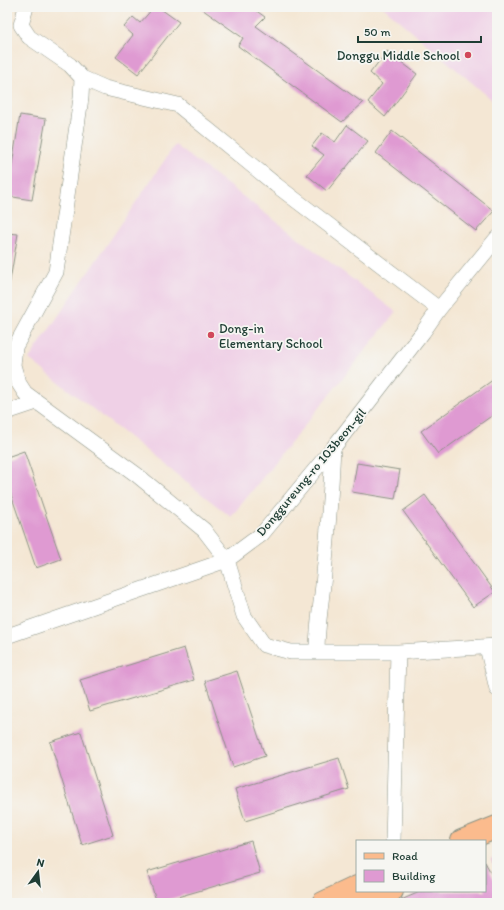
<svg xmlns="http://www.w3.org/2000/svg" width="504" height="910" viewBox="0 0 504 910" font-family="Itim,sans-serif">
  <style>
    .built { fill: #efd0e6 }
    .building { fill: #df9ad2 }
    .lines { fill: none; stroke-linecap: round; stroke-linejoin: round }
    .street-casing { stroke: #8a9284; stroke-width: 16 }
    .primary-casing { stroke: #8a9284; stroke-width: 24 }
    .street { stroke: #fff; stroke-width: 15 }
    .primary { stroke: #fbbb8d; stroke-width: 22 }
    .poi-dot { fill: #d1495b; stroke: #f6f6f2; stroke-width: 1.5 }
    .labels { text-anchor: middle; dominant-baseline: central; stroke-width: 3.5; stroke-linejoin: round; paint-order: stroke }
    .poi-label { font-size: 13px; fill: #1f3d34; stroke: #f6f6f2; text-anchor: end }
    .street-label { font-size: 13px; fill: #1f3d34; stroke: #f6f6f2 }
  </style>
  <rect width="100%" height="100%" fill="#f6f6f2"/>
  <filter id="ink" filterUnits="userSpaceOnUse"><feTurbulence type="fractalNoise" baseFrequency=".025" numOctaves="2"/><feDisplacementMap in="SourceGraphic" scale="8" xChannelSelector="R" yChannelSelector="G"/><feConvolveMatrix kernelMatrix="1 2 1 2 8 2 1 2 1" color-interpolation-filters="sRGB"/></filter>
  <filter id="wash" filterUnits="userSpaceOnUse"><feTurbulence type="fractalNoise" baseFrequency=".012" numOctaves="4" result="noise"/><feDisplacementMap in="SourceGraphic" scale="16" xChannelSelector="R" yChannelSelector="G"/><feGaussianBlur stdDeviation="0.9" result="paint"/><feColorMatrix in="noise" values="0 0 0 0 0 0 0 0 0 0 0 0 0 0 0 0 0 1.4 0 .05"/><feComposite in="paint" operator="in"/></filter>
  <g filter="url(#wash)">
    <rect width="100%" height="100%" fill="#f4e7d4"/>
    <!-- built -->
    <path class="built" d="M383,7h114v97z
      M175,145l221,167 -165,205 -202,-158z"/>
    <g id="blocks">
      <!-- building -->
      <path class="building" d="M154,7h4l21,15 -41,52 -22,-17 17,-22 -9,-8 9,-10 7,6z
        M199,7h52l14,10 -9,9 107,77 -21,19 -104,-76 5,-8z
        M387,51l30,23 -32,43 -17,-15 14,-18 -12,-11z
        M20,115l26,4 -14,81 -25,-4z
        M347,125l21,16 -41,50 -20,-16 17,-20 -12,-9 10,-13 13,9z
        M392,131l102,80 -18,20 -100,-78z
        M7,233l11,1 -10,58h-1z
        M497,377v35l-59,42 -17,-23z
        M24,451l37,108 -25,9 -29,-85v-26z
        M357,463l43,7 -5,29 -43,-7z
        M425,495l70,97 -22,15 -70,-96z
        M184,648l10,32 -104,31 -10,-31z
        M237,671l28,85 -32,11 -28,-86z
        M81,732l32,103 -31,10 -32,-103z
        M339,758l10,31 -104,32 -10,-32z
        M251,841l9,32 -103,30 -10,-31z
        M497,857v15l-6,-12z
        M485,862l12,22v19h-95l-1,-3 21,-9h63z"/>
    </g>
  </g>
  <g filter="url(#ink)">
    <use href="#blocks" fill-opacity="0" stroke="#8a9284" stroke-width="1"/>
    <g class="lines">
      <defs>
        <path id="street" d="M82,78l23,10 73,17 98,80 163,124
          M7,412l30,-10
          M7,636l220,-76 -23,-30 -67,-55 -112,-82 -7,-11 -5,-17 2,-18 41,-75 25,-174 1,-20 -12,-13 -41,-28 -8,-12 5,-18
          M487,647l10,42
          M317,651c0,-26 5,-51 7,-77 4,-42 7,-84 9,-126
          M398,652l99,-6
          M393,841l5,-189h-107l-27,-7 -20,-29 -17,-56 35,-26 71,-86 90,-116 16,-23 58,-71"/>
        <path id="primary" d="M462,841l35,-14
          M323,903l34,-16
          M366,903l26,-12"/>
      </defs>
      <!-- street casing -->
      <use href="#street" class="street-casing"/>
      <!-- primary casing -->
      <use href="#primary" class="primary-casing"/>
      <!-- street -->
      <use href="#street" class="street"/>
      <!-- primary -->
      <use href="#primary" class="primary"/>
    </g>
  </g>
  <!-- markers -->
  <g class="poi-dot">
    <circle cx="468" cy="55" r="4"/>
    <circle cx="211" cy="335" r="4"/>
  </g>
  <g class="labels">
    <!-- poi labels -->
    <g class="poi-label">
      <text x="460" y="55">Donggu Middle School</text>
      <text x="219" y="328" text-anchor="start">Dong-in<tspan x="219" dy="15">Elementary School</tspan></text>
    </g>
    <!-- street labels -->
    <g class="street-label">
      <text transform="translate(311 472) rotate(-50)">Donggureung-ro 103beon-gil</text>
    </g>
  </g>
  <!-- margin -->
  <rect width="504" height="910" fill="none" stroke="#f6f6f2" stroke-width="24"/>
  <!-- legend -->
  <rect x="356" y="840" width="130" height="52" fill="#f6f6f2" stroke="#a0aca6"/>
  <rect x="364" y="853" width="20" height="6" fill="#fbbb8d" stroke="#a0aca6"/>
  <text x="392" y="860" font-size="12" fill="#1f3d34">Road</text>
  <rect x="364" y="870" width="20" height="12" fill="#df9ad2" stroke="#a0aca6"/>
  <text x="392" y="880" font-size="12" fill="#1f3d34">Building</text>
  <!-- north arrow -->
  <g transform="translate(38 872) rotate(15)" stroke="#f6f6f2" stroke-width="3" paint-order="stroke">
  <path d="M0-3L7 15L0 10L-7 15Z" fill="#1f3d34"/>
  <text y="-6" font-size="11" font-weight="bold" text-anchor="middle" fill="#1f3d34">N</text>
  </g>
  <!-- scale -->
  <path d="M358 36v6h123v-6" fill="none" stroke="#1f3d34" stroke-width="2"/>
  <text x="364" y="36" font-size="12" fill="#1f3d34" stroke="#f6f6f2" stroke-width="3" paint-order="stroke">50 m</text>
</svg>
